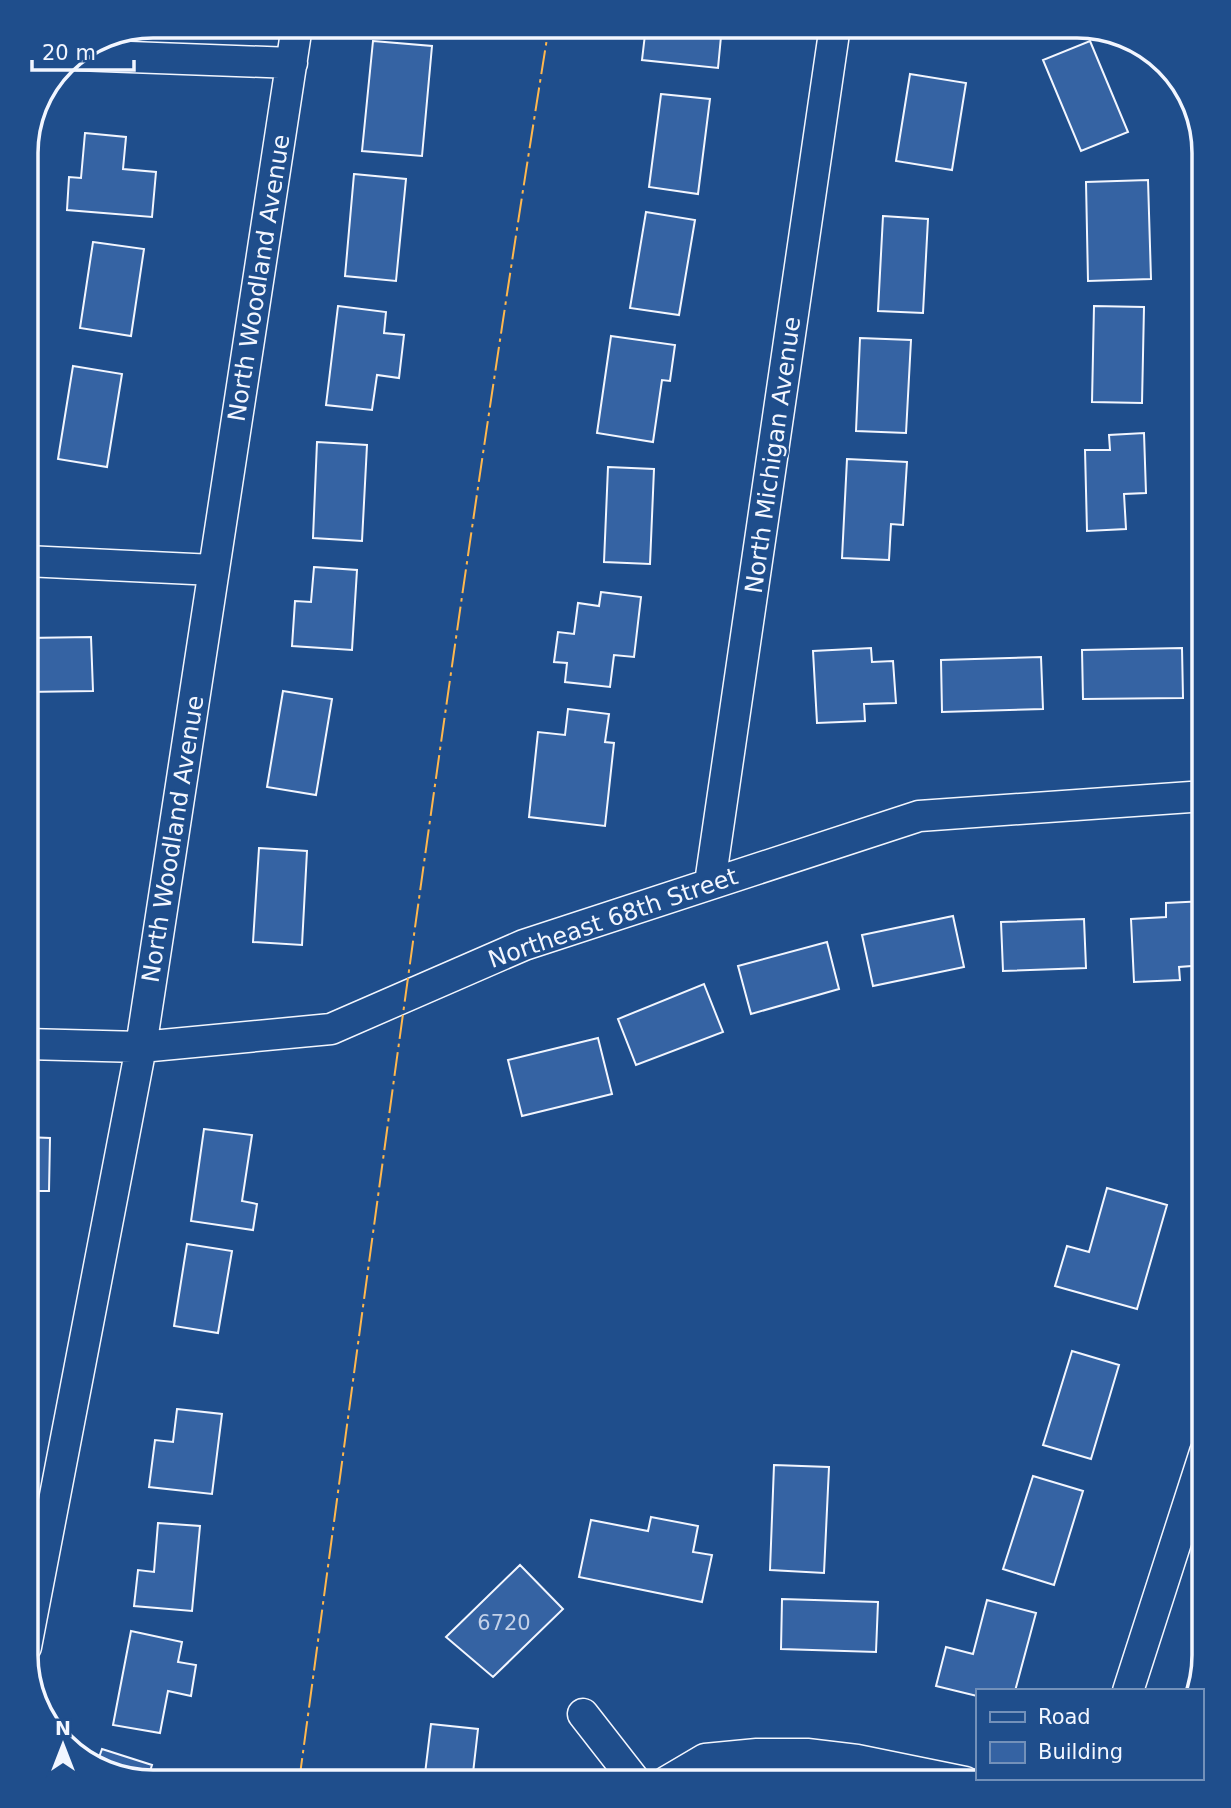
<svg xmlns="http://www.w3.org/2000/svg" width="1231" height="1808" viewBox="0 0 1231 1808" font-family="'DejaVu Sans',sans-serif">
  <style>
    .building { fill: #3563a3; stroke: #f2f6ff; stroke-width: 2 }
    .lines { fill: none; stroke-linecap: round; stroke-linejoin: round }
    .street-casing { stroke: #f2f6ff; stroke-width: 33 }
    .street { stroke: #1f4e8c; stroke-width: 30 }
    .power { stroke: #ffb74d; stroke-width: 2; stroke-dasharray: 24 5 3.5 5; stroke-linecap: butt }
    .labels { text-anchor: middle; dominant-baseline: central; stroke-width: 5; stroke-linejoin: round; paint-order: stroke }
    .number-label { font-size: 21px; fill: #c3d1e8 }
    .street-label { font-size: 24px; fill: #f2f6ff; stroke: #1f4e8c }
    .rim { fill: none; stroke: #f2f6ff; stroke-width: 3.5 }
  </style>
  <rect width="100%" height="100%" fill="#1f4e8c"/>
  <!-- building -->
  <path class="building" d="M646,26h76l-4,42 -76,-8z
    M373,41l59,5 -10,110 -60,-5z
    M1090,41l38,91 -47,19 -38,-91z
    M910,74l56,9 -14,87 -56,-9z
    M661,94l49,5 -12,95 -49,-7z
    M85,133l41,4 -3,32 33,3 -4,45 -85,-7 2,-33 12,1z
    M354,174l52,5 -10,102 -51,-5z
    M1148,180l3,99 -63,2 -2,-99z
    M646,212l49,8 -16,95 -49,-7z
    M883,216l45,3 -5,94 -45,-2z
    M93,242l51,7 -13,87 -51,-8z
    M338,306l48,6 -2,21 20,2 -5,43 -22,-3 -5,35 -46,-5z
    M1094,306l50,1 -2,96 -50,-1z
    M611,336l64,9 -5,36 -8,-1 -9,62 -56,-9z
    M860,338l51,2 -5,93 -50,-2z
    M73,366l49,8 -15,93 -49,-8z
    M1144,433l2,60 -22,1 2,35 -39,2 -2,-81h25l-1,-15z
    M317,442l50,3 -5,96 -49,-3z
    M847,459l60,3 -4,63 -12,-1 -2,36 -47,-2z
    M608,467l46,2 -4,95 -46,-2z
    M314,567l43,3 -5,80 -60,-4 3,-45 16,1z
    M601,592l40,5 -7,60 -20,-2 -4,32 -45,-5 2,-19 -13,-1 4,-30 16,2 4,-31 21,3z
    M91,637l2,54 -67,1v-54z
    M871,648l1,14 21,-1 3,42 -32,1 1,17 -48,2 -4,-72z
    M1182,648l1,50 -100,1 -1,-49z
    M1041,657l2,52 -101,3 -1,-52z
    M283,691l49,8 -16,96 -49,-8z
    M568,709l41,5 -4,28 9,1 -9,83 -76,-9 9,-85 27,3z
    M259,848l48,3 -5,94 -49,-3z
    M1205,901v64l-26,2 1,13 -46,2 -3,-63 35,-2v-14z
    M953,916l11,51 -91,19 -11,-51z
    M1084,919l2,49 -83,3 -2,-49z
    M827,942l12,47 -88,25 -13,-48z
    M704,984l19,48 -87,33 -18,-46z
    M598,1038l14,56 -90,22 -14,-56z
    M204,1129l48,6 -10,66 15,3 -4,26 -62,-9z
    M26,1137l24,1 -1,53h-23z
    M1107,1188l60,17 -30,104 -82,-23 12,-40 22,6z
    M187,1244l45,7 -14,82 -44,-7z
    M1072,1351l47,14 -28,94 -48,-14z
    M177,1409l45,5 -10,80 -63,-7 6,-47 18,2z
    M774,1465l55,2 -5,106 -54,-3z
    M1033,1476l50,15 -29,94 -51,-16z
    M651,1517l47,9 -5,26 19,3 -10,47 -123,-25 12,-57 57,11z
    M158,1523l42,3 -8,85 -58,-5 4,-36 16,2z
    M520,1565l43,44 -70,68 -47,-40z
    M782,1599l96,3 -2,50 -95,-3z
    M987,1600l49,13 -21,78h-38v5l-41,-10 10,-39 27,7z
    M131,1631l51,11 -4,20 18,3 -5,31 -23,-5 -8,42 -47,-8z
    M431,1724l47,5 -6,53h-48z
    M102,1749l50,16 -5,16 -51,-15z"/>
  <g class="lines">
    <defs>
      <path id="street" d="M77,55l215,8
        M26,561l188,9
        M710,883l125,-857
        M26,1044l115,3 190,-18 193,-84 395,-129 286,-20
        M26,1647l115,-600 156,-1021
        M1128,1691l77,-239
        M583,1714l53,68
        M666,1782l39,-23 52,-5h50l50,6 108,22"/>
    </defs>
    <!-- street casing -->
    <use href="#street" class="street-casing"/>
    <!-- street -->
    <use href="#street" class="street"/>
    <!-- power -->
    <path class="power" d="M299,1782c79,-586 156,-1172 250,-1756"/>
  </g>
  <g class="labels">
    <!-- number labels -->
    <g class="number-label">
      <text x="504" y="1623">6720</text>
    </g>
    <!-- street labels -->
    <g class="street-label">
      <text transform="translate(259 278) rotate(-81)">North Woodland Avenue</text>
      <text transform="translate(773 455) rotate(-82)">North Michigan Avenue</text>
      <text transform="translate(173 839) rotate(-81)">North Woodland Avenue</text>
      <text transform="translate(613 918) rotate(-19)">Northeast 68th Street</text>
    </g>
  </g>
  <!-- crop -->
  <path d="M0 0H1231V1808H0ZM153 38H1077A115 115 0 0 1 1192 153V1655A115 115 0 0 1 1077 1770H153A115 115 0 0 1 38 1655V153A115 115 0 0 1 153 38Z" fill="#1f4e8c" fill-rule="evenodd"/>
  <path class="rim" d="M153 38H1077A115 115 0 0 1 1192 153V1655A115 115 0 0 1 1077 1770H153A115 115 0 0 1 38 1655V153A115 115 0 0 1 153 38Z"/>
  <!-- legend -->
  <rect x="976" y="1689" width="228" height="91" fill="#1f4e8c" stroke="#7391ba" stroke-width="2"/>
  <rect x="990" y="1712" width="35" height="10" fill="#1f4e8c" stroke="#7391ba" stroke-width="2"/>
  <text x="1038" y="1724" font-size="21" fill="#f2f6ff">Road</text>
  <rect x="990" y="1742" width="35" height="21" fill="#3563a3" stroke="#7391ba" stroke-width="2"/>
  <text x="1038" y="1759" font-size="21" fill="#f2f6ff">Building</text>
  <!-- north arrow -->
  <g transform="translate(63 1745)" stroke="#1f4e8c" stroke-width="5" paint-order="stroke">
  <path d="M0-5L12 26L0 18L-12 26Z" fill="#f2f6ff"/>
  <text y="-10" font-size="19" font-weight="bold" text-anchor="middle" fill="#f2f6ff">N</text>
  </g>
  <!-- scale -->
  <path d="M32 60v10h102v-10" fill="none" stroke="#f2f6ff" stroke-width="3.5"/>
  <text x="42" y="60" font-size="21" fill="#f2f6ff" stroke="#1f4e8c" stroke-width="5" paint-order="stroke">20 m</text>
</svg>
